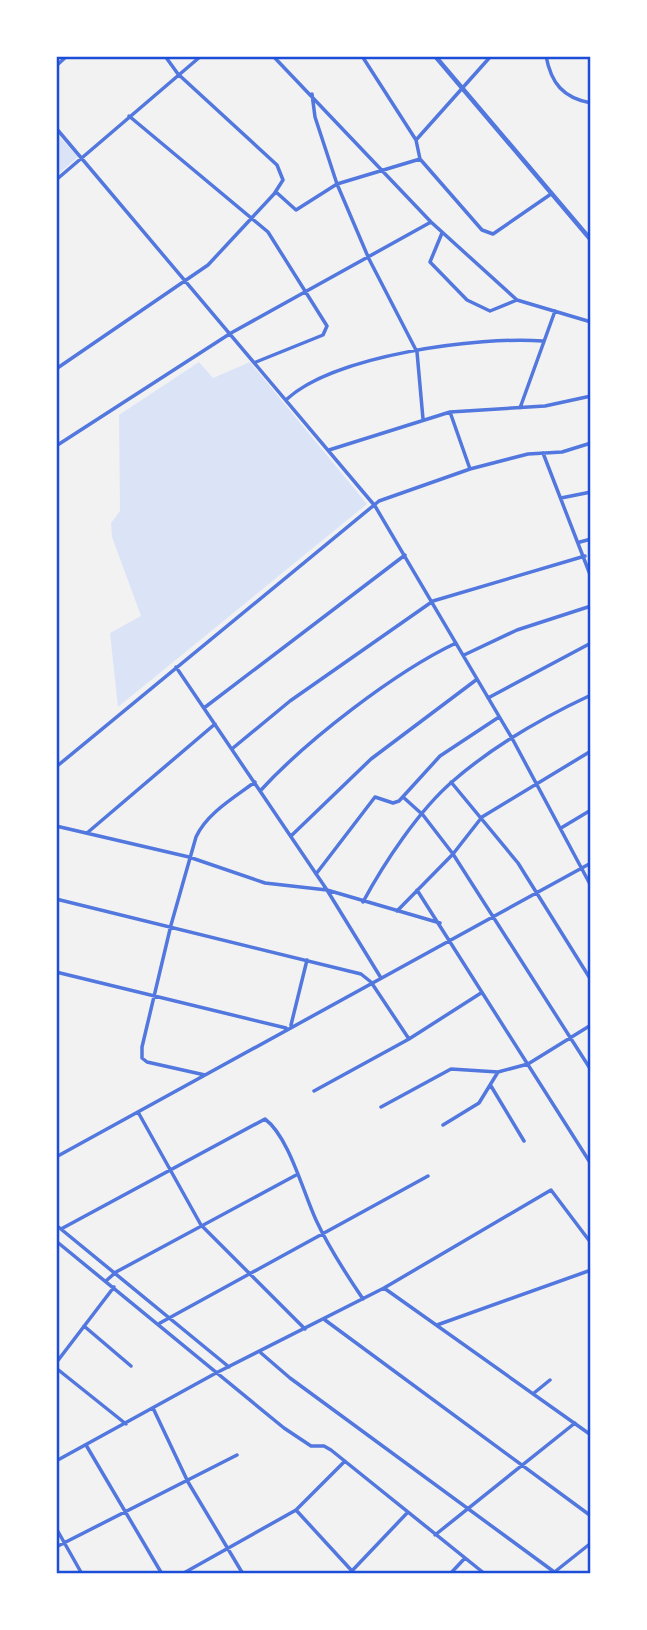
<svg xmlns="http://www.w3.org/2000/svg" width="647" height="1630" viewBox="0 0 647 1630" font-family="'Open Sans',sans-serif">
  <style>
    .green { fill: #dbe4f7 }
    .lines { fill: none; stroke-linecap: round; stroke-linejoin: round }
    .minor { stroke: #5277de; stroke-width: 3.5 }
    .tertiary { stroke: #5277de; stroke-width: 4.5 }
    .neatline { fill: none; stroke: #1d4ed8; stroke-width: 2.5 }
  </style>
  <rect width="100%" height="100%" fill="#f2f2f2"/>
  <!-- green -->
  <path class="green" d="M56,133l22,24 -22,19z
    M199,362l14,16 37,-16 117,142 -249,203 -8,-74 31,-17 -29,-79 -1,-14 9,-12 -1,-96z"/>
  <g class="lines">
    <!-- minor -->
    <path class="minor" d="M273,56l158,166 86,78 74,22
      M362,56l54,84 4,19 62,71 11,4 58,-40
      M546,56c5,27 17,42 45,47
      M56,66l11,-10
      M312,94l3,23 22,67 32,75 48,93 6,67
      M129,116l139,116 59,94 -4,9 -67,27
      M56,128l319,378 138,234 78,146
      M416,140l75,-84
      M56,180l145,-124
      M276,192l20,18 41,-26 83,-25
      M442,233l-12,29 37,38 23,11 27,-11
      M590,239l1,14
      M56,369l152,-104 66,-71 9,-14 -6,-15 -99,-91 -13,-18
      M287,399c48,-44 192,-63 256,-58
      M520,408l35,-97
      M450,412l20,57
      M56,446l175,-113 200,-111
      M329,450l121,-38 95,-6 46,-10
      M543,453l48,124
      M561,498l30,-6
      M580,542l11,-3
      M464,655l53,-25 74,-24
      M176,667l151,223 54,88
      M488,698l103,-55
      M204,708l201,-153
      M233,748l57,-47 143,-100 152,-45
      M56,767l323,-266 91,-32 58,-15 34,-2 29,-9
      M451,782l67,81 73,117
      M261,790c46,-50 134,-118 195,-147
      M403,797l20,18 30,39 138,216
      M56,826l133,31 76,26 62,7 113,33
      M561,828l30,-18
      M87,833l128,-109
      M291,836l80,-77 105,-79
      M316,874l59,-77 18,6 6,-2 41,-45 59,-39
      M417,890l174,274
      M56,899l305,75 10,8 38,57
      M363,902c21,-39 56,-92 90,-121 39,-34 91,-64 138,-86
      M397,911l56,-57 29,-37 109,-66
      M56,972l230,56
      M291,1025l16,-65
      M205,1075l-58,-13 -5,-4v-11l29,-122 25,-88c11,-24 39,-40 59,-55
      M491,1086l33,55
      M314,1091l95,-52 72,-46
      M381,1107l70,-38 47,3 30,-8 63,-39
      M138,1112l63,113 104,104
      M443,1125l36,-22 19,-31
      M56,1157l535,-294
      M56,1225l173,142
      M61,1229l204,-110c24,18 38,73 51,101 13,28 30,54 47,79
      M56,1241l228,187 27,18h13l7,4 154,124
      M107,1280l9,-8 182,-98
      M384,1288l207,147
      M325,1320l266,196
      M160,1323l268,-147
      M437,1325l154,-55
      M84,1326l47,40
      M261,1353l29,25 267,196
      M56,1363l58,-76
      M56,1368l70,56
      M534,1393l16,-13
      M153,1408l35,74 55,92
      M86,1445l76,129
      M56,1461l160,-88 168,-85 167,-98 40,53
      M296,1510l56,61
      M56,1528l26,46
      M435,1535l140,-112
      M56,1547l181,-92
      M182,1574l114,-64 49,-49
      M349,1574l59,-62
      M450,1574l15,-16
      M552,1574l39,-31"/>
    <!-- tertiary -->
    <path class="tertiary" d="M435,56l156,184"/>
  </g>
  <!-- border -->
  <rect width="647" height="1630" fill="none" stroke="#ffffff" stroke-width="116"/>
  <rect x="58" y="58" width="531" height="1514" class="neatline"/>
</svg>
